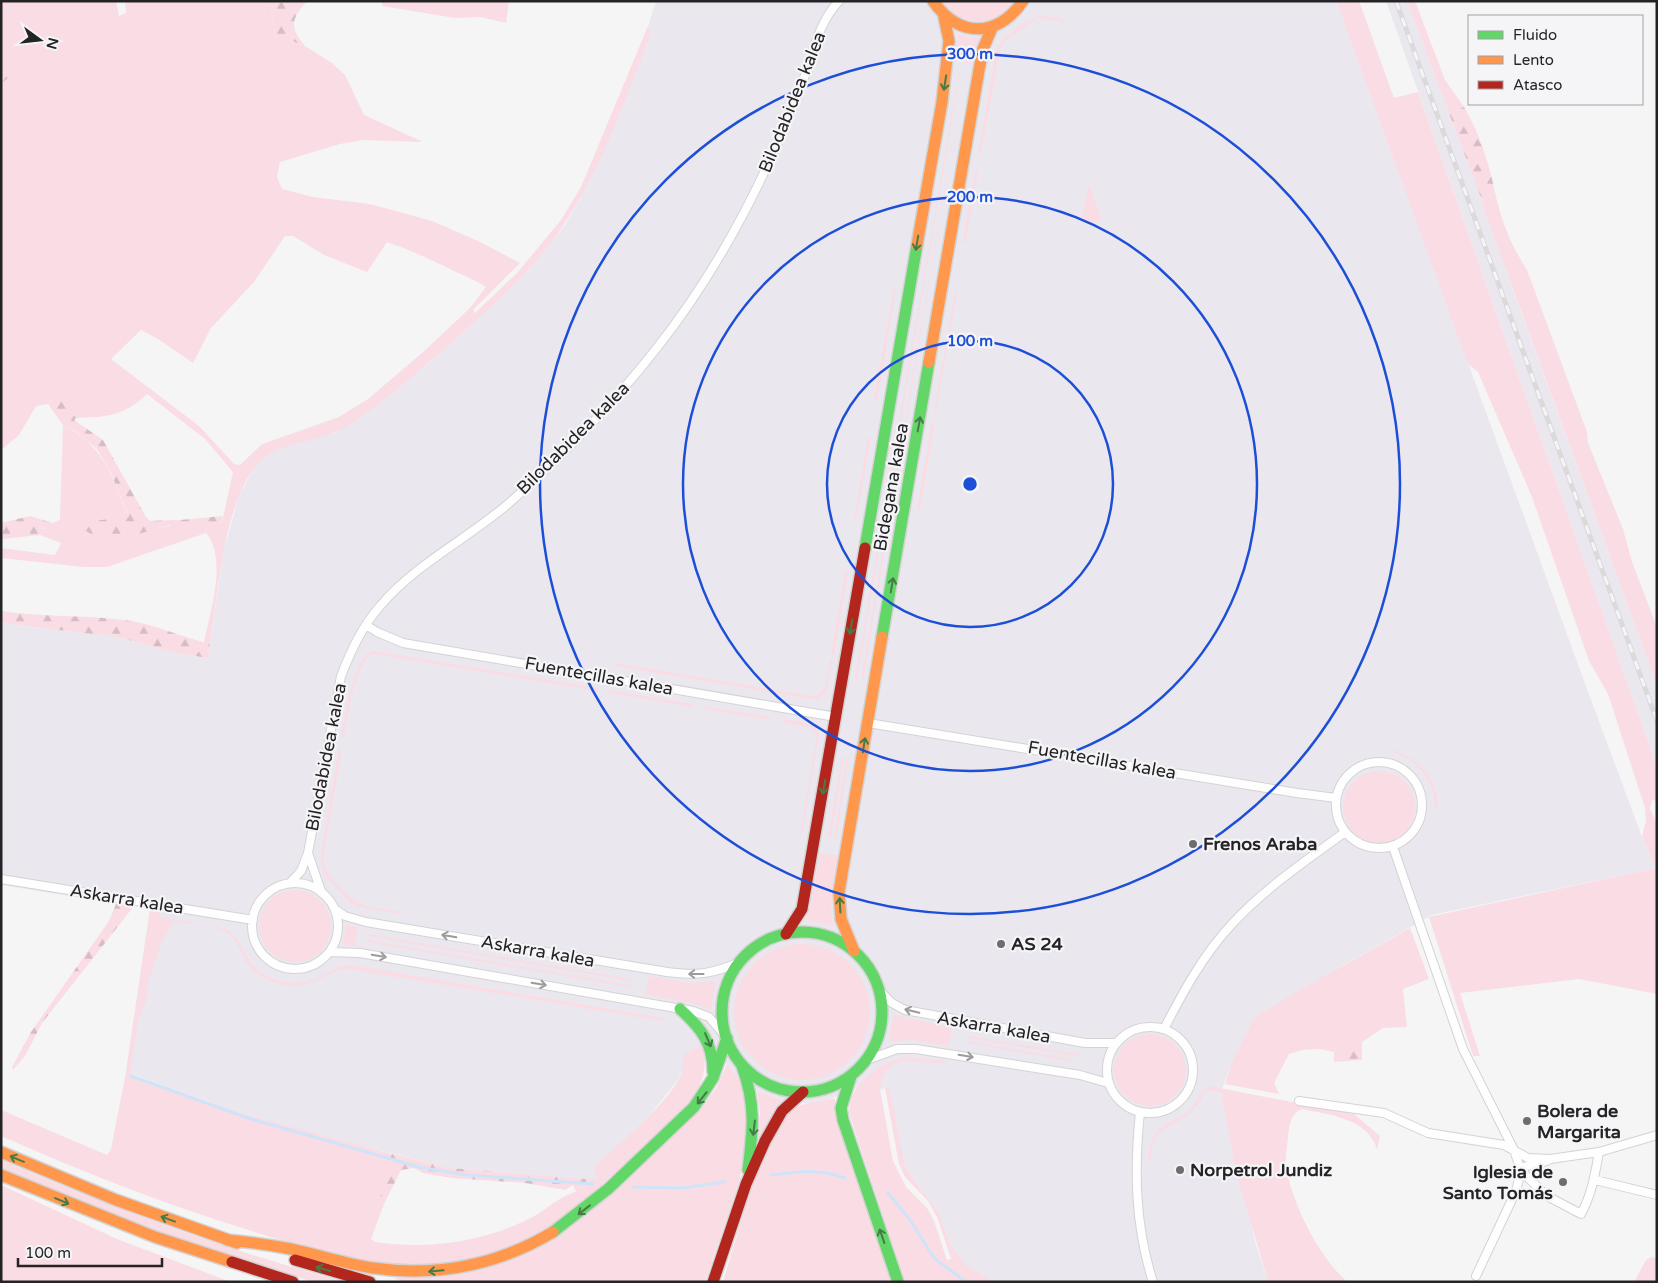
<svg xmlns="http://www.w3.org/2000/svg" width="1658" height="1283" viewBox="0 0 1658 1283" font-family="'Varela Round',sans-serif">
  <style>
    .built { fill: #eae8ee }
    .green { fill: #fadce4; fill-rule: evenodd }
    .forest { fill: url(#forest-firs) }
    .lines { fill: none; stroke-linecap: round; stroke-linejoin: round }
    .stream { stroke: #cee4f8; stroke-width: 3 }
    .street-casing { stroke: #d3d3d3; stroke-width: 10 }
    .fast-casing { stroke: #d3d3d3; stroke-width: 14 }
    .slow-casing { stroke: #d3d3d3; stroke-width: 14 }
    .jam-casing { stroke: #d3d3d3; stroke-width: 14 }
    .street { stroke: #fefefe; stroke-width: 8 }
    .fast { stroke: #63d668; stroke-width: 11 }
    .slow { stroke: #ff974d; stroke-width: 11 }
    .jam { stroke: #b3261e; stroke-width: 11 }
    .rail-casing { stroke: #dadadb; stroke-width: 5 }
    .rail { stroke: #f5f4f7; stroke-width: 3; stroke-dasharray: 9; stroke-linecap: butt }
    .oneway { stroke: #447c46 }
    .oneway2 { stroke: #9c9b9c }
    .ring { fill: none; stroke: #1d4ed8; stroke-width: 2.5 }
    .poi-dot { fill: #6d6c6e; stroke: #f5f4f7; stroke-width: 2 }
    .labels { text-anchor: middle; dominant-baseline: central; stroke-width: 4.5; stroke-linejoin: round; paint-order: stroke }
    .street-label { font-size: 18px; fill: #242325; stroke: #f5f4f7 }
    .poi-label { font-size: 18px; font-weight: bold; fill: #242325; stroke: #f5f4f7; text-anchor: start }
    .centre { fill: #1d4ed8; stroke: #f5f4f7; stroke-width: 2.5 }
    .ring-label { font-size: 15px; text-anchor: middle; font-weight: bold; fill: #1d4ed8; stroke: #f5f4f7; stroke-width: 4.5; stroke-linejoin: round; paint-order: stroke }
  </style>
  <defs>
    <pattern id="forest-firs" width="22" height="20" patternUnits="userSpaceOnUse" patternTransform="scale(1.25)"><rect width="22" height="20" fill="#fadce4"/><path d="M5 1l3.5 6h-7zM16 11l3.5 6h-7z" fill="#d6bcc3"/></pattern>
  </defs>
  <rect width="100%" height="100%" fill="#f5f5f6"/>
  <!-- built -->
  <path class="built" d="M656,1h680l247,677 59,159 14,31 -224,47 -94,53 -106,94 -11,30 35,153 11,32 -2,5 -273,-1 -26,-16 -14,-18 -14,-36 -25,-32 -8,-14 -17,-78 -11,4 -17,-7 -7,7 -41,13 -28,-3 -27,-10 -17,-11 -13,-16 -25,-18 -19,22 -5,12 -80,100 -148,-12 -104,-26 -109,-30 -111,-40 24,-163 -149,-24v-262l116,14 60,16 31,5 15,-104 15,-56 15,-29 10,-12 10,-7 61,-17 39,-25 53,-42 102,-95 35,-43 17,-29 19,-39 52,-126 -3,-8z
    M1386,1h21l76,202 27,79 147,404v81z"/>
  <!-- green -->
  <path class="green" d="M1,1h115l3,15 7,-3 -1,-12h145l6,40 11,-2 18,7 27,17 13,12 19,40 59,27 -60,-2 -23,4 -60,18 -3,15 5,12 31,8 57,7 62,17 46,20 42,22 -47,47 2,3 42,-40 44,-53 20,-33 67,-161 3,8c-26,65 -49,134 -88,192 -24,37 -57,67 -89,96 -33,30 -65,60 -101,86 -12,9 -26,20 -40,25 -28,12 -63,10 -81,38 -29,43 -34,122 -42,173l-6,-1c6,-32 24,-83 2,-110l-99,34h-24l-82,-9v-10l54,7 6,-12 -21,-8 -4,-6 15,-1 2,-5 7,-3 3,-95c42,21 49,52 66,93l-52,10 8,1 16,9 69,-12v-6h10l6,7h11l25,-5 11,-50 -28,-33 -58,-45c-23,22 -40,23 -71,24l-21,-22 -7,8 -12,2 -17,29 -18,15v-366l12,-11 1,-10h-13zM285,236h8l31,19 43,17 20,-30c21,7 40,16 61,26 13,7 25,10 38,19l-17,22 -47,44 -54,46 -29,18 -77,27 -22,21 -6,-1 -35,-38 -88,-67 30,-29 17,9 35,24 18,-35 43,-46z
    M509,1l-3,22 -25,-6 -26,1 -73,-12v-4z
    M942,1h71c-14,28 -55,25 -71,0z
    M1336,1h23l35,97 24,-6 239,675v35l-5,-3 -2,10 7,15v170l-78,-15 -119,14 20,63h-7l-44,-139 227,-49 -14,-31 4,-17 -1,-12 -37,-114 -19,-33 -57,-164 -54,-125 -10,-8z
    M1407,1h8l30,79 19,27 -15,6z
    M1046,16l11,1 11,6 -30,-5 -34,24 -4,8 -19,104h-3l19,-107c8,-12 34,-32 49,-31z
    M958,34l11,4 11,-1 -6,27 -19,-3z
    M959,72h1l-103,607h-2z
    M964,73l-101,607h-2z
    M975,171l3,1 -12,71 -3,-1z
    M1089,185l13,35 -12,4 -9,-2z
    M1495,192c6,29 16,53 32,78l60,162 1,11 35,86 9,33 25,65v59l-172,-474 -2,-9z
    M894,287l2,1 -19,114 -3,-1z
    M955,292h2l-21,120h-2z
    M932,422h3l-15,88 -3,-1z
    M868,437h3l-15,84h-2z
    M845,571h3l-14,84 -3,-1z
    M373,651l225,37v3l-224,-37c-19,5 -27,66 -30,84l-3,-1c5,-28 9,-57 24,-82z
    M830,660h3l-7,33 -9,6h-6l-196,-33v-3l196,33c18,-3 17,-21 19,-36z
    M610,690l83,14v3l-83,-14z
    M703,706l67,11v3l-67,-11z
    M784,719c12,2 29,2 35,15l-17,100h-2l17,-98 -6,-8 -28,-6z
    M339,748l3,1 -19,111c3,12 8,16 16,26 22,24 33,21 64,26l-1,2 -44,-7 -9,-5 -26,-29 -2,-18z
    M1394,750c26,11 43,26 44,57l-3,-1c-2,-27 -16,-45 -42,-54z
    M842,757h2l-13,80h-3z
    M847,757h2l-13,81 -2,-1z
    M1343 807a36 36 0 1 1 72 0a36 36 0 1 1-72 0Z
    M820,853l19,3 -8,48 2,22 -28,-6 5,-14z
    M259 926a36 36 0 1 1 72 0a36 36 0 1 1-72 0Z
    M150,909l11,2 -1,6 67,12c15,10 16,28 30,40 13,12 38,18 55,11 14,-5 23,-15 39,-15l312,53 -1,3 -314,-52c-20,1 -33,17 -54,17 -17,0 -37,-9 -47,-23 -8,-11 -10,-27 -24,-33 -14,-6 -35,-6 -50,-8l-10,18 -14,39 -3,23 -8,18 -8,54 107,38 155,42 -3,7 4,7 -15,33 6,3 -13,35 4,3c55,8 112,0 161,-27 18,-11 26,-21 48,-25l3,-11h10l-3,-12c28,-27 63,-53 84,-86 5,-9 5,-17 5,-26l20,-10c6,29 -4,46 -21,67 -25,22 -49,44 -73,66 -21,20 -42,40 -68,54 -31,17 -68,30 -104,32 -63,4 -125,-14 -185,-33 -86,-26 -169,-59 -251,-95v-26l106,45 4,-6 15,-77z
    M346,925l12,2 -3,19 -12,-2z
    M1410,928l19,51 -26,10 4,38 -24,1 -21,14 -28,10 -14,-3 -18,1 -13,4 -15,29 5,11 -54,-10 7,-22 22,-44 35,-22z
    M368,934l263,45 -1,2 -263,-45z
    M367,940l263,45 -1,2 -263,-45z
    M734 1012a68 68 0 1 1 136 0a68 68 0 1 1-136 0Z
    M649,976l40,7 27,-2 -5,29 -22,-8 -44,-7z
    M894,1015l58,12 -3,19 -38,-6 -19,2 -3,-3z
    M1114 1070a36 36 0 1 1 72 0a36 36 0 1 1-72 0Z
    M968,1036l110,18 -1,2 -109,-18z
    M967,1041l109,19v2l-109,-19z
    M907,1057l40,4 -1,3 -42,-3 -11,3 -10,11 -3,14 13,72 13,26 21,21 7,13 13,39 4,-1 -13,-40 -10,-18 -23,-24 -6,-13 -14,-76 4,-2 16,79 8,14 25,32 14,36 14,18 28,17h-89l-56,-169c1,-31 29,-50 58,-56z
    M727,1064l13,16 7,18 2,13 -9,68 -35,103h-300l-12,-4 116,-17 194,-155 14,-19z
    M1209,1086l145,28 26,22 -3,13c-10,-31 -47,-34 -75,-40 -12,5 -13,18 -14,29 -1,9 -3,19 -2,27 4,35 34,95 62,117h-83l2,-5 -30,-101 -16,-84 -16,-2 -5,12 -14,15 -28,16 -6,13 -1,14h-3c1,-9 1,-18 7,-26 8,-12 25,-14 35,-24 7,-7 10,-21 19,-24z
    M757,1091l27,10 -9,10 -15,32 -2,-1 2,-30z
    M835,1098l1,12 56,172h-169c11,-36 42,-152 68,-172 11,-8 31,-9 44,-12z
    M1,1160c111,48 226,90 343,122h-30l-118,-36 -195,-78z
    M1,1185l116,54 114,43h-230z
    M1652,1257l5,1v24h-23l12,-22z"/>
  <!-- forest -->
  <path class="forest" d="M270,1h37c-16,18 -18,26 -2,45l-18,-7 -11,2z
    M1,63h13v10l-13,11z
    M1464,107c15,25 25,56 31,85l-12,11 -34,-90z
    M55,396l8,3 13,19 -2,2 29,20 43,77 4,4 20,-1v5c-17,5 -52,16 -69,13 -8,-1 -15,-9 -24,-10l-4,-5 56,-6 -18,-44 -14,-24 -22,-18 -12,-6 -15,-21z
    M30,516l23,7 -2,5 -14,1 3,6 -39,4v-16z
    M222,516v6l-25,5h-12l-5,-7z
    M1,611c41,6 83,4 124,9 30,4 56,17 85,24l-2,14 -31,-5 -60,-16 -116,-14z
    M116,904l18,2 -92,117 -17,33 -12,14 -1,-3 19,-35 78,-111z
    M1362,1042v18l-28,2v-10z
    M392,1154l58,14 137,11 -3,11 -8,2 -3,-7 -8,5 -40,-7 -73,-5 -29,-5 -9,-5 -13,2 -17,34 -6,-3 14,-33 -3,-7z"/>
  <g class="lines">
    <!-- stream -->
    <path class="stream" d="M131,1076l120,43 168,48 47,8 127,9
      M771,1175c26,-3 48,-7 74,3
      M633,1187l50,1 41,-6
      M888,1193l22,27 24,38 32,24"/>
    <defs>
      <path id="street" d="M366,625l11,7 26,11 433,74
        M868,723l429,70 39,5
        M1336 805a43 43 0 1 1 86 0a43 43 0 1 1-86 0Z
        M1393,847l70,202 51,101 7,21 -5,20 -40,85
        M308,853l13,38
        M1,879l252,41
        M290,883l11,-12 7,-18 33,-177c10,-25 21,-50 40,-71 35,-41 86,-66 127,-101 54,-47 104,-99 148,-155 50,-63 90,-134 122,-207 9,-21 18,-42 26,-64 9,-26 15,-56 35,-77
        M252 926a43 43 0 1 1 86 0a43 43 0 1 1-86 0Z
        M335,909l10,7 21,6 301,50c31,4 46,2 75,-11
        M330,952l30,1 333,58 16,6 18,21
        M879,990l13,13 13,7 180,33h31
        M1107 1070a43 43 0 1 1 86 0a43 43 0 1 1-86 0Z
        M1164,1029c19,-37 39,-74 68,-105 33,-36 74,-63 113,-92
        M867,1060l30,-11h19l164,26 28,8
        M1299,1101l85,12 44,20 76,12 24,13 22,1 49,-7 58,-17
        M1140,1112c-6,58 -5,114 13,170
        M1520,1168l27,-7
        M1521,1171l26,25 34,18c11,-20 14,-40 18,-62
        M1595,1180l62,15"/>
      <path id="fast" d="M865,548l52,-303
        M882,637l47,-275
        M722 1012a80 80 0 1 1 160 0a80 80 0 1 1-160 0Z
        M680,1009c21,19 33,34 33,63
        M742,1066c14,38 11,64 6,104
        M851,1076l-10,32 2,12 55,162
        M553,1232l55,-43 86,-82 19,-29 14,-40"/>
      <path id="slow" d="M933,1c26,37 64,37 90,0
        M917,245l25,-143 7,-61 -5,-24
        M929,362l50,-292 4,-21 9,-21
        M854,951l-13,-32 -2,-27 43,-255
        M1,1152l115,48 121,43
        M1,1175l154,62 77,25
        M227,1240c22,2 43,5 64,9 28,6 55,15 82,19 64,9 125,-3 180,-36"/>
      <path id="jam" d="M786,934l16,-25 63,-361
        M295,1260l75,22
        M232,1262l61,20
        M713,1282l33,-98 19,-43 17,-30 21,-19"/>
    </defs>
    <!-- street casing -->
    <use href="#street" class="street-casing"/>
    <!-- fast casing -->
    <use href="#fast" class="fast-casing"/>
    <!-- slow casing -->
    <use href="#slow" class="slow-casing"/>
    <!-- jam casing -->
    <use href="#jam" class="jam-casing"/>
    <!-- street -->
    <use href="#street" class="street"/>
    <!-- fast -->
    <use href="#fast" class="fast"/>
    <!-- slow -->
    <use href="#slow" class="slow"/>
    <!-- jam -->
    <use href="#jam" class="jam"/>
    <defs>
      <path id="rail" d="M1396,1l261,720"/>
    </defs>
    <!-- rail casing -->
    <use href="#rail" class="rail-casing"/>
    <!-- rail -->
    <use href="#rail" class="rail"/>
  </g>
  <!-- one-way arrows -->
  <defs><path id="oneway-shaft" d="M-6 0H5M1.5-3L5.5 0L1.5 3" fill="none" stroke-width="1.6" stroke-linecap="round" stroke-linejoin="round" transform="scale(1.25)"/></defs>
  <g class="oneway">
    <use href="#oneway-shaft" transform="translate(945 83) rotate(99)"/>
    <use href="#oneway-shaft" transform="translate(917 243) rotate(100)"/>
    <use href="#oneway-shaft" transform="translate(919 424) rotate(-80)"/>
    <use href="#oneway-shaft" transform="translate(892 585) rotate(-80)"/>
    <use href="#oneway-shaft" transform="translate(851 627) rotate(100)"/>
    <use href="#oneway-shaft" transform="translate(864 745) rotate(-81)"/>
    <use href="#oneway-shaft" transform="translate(824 787) rotate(100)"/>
    <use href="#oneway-shaft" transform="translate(840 905) rotate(-93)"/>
    <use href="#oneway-shaft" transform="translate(708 1040) rotate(67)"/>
    <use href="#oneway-shaft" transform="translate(702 1098) rotate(128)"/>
    <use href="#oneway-shaft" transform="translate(754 1128) rotate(97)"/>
    <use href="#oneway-shaft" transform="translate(17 1159) rotate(-157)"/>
    <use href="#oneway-shaft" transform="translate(62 1201) rotate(23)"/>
    <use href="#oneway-shaft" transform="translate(584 1210) rotate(142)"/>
    <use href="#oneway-shaft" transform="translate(168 1219) rotate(-160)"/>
    <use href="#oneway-shaft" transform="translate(882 1236) rotate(-109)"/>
    <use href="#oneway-shaft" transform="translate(323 1269) rotate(-164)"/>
    <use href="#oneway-shaft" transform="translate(436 1271) rotate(175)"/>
  </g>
  <g class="oneway2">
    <use href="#oneway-shaft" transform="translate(449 936) rotate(-170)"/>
    <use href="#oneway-shaft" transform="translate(379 956) rotate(10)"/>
    <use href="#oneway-shaft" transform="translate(696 974) rotate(-180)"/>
    <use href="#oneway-shaft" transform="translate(539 984) rotate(10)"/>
    <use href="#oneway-shaft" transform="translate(912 1011) rotate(-167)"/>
    <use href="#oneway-shaft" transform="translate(966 1056) rotate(9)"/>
  </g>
  <!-- distance rings -->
  <g class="ring">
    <circle cx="970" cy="484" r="143"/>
    <circle cx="970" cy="484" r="287"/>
    <circle cx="970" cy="484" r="430"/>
  </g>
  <!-- markers -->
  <g class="poi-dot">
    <circle cx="1193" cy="844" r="5"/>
    <circle cx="1001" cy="944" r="5"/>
    <circle cx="1527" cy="1121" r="5"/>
    <circle cx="1180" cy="1170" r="5"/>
    <circle cx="1563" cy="1182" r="5"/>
  </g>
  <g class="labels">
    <!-- street labels -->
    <g class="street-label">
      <text transform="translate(792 102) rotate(-68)">Bilodabidea kalea</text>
      <text transform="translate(573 438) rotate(-45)">Bilodabidea kalea</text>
      <text transform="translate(891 487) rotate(-80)">Bidegana kalea</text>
      <text transform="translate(599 676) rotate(10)">Fuentecillas kalea</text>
      <text transform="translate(326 757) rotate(-79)">Bilodabidea kalea</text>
      <text transform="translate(1102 760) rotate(10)">Fuentecillas kalea</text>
      <text transform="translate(127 899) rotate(9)">Askarra kalea</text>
      <text transform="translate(538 951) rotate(10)">Askarra kalea</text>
      <text transform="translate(994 1027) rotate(10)">Askarra kalea</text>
    </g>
    <!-- poi labels -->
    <g class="poi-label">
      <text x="1203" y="844">Frenos Araba</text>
      <text x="1011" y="944">AS 24</text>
      <text x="1537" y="1111">Bolera de<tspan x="1537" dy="21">Margarita</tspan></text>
      <text x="1190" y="1170">Norpetrol Jundiz</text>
      <text x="1553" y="1172" text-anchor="end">Iglesia de<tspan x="1553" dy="21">Santo Tomás</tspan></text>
    </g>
  </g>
  <circle cx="970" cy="484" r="8" class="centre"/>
  <g class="ring-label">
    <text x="970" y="59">300 m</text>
    <text x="970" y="202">200 m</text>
    <text x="970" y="346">100 m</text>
  </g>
  <!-- border -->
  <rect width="1658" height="1283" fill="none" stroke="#242325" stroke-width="5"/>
  <!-- legend -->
  <rect x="1468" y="15" width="175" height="90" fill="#f5f4f7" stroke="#a1a0a3"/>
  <rect x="1478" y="31" width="25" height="8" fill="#63d668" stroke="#a1a0a3"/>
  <text x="1513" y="40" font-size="15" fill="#242325">Fluido</text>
  <rect x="1478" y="56" width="25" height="8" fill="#ff974d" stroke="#a1a0a3"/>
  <text x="1513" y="65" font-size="15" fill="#242325">Lento</text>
  <rect x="1478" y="81" width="25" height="8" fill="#b3261e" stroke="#a1a0a3"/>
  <text x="1513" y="90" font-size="15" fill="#242325">Atasco</text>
  <!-- north arrow -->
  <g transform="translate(40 40) rotate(105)" stroke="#f5f4f7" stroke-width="4" paint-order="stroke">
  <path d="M0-4L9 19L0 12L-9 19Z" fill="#242325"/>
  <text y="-8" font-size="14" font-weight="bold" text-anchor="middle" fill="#242325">N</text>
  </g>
  <!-- scale -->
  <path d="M18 1258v8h144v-8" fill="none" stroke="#242325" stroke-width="2.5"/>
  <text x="25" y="1258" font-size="15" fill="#242325" stroke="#f5f4f7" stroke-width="4" paint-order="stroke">100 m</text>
</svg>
